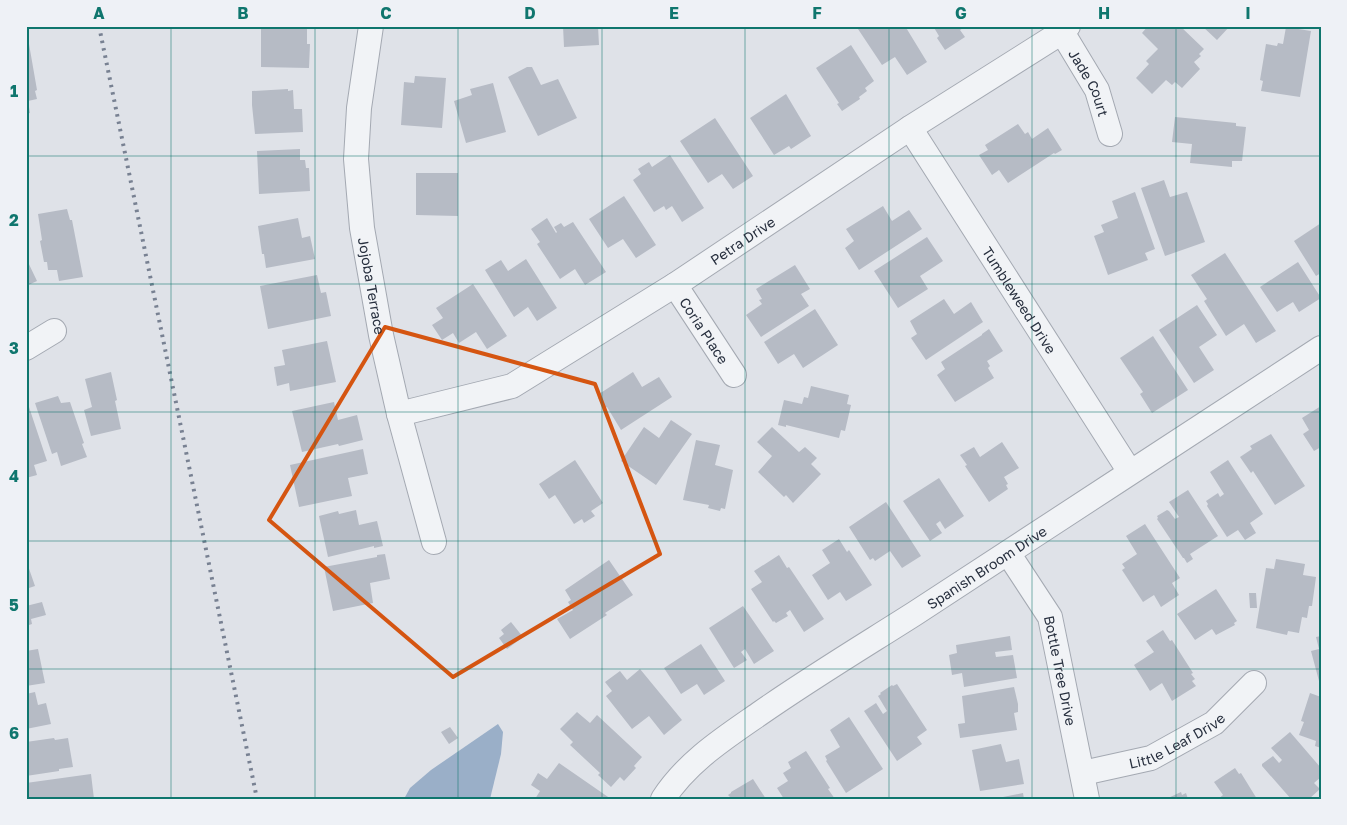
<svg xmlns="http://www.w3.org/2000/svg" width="1347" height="825" viewBox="0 0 1347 825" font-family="'Golos Text',sans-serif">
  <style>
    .water { fill: #9aafc8 }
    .building { fill: #b6bbc5 }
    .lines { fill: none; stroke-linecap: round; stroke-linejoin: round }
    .minor-casing { stroke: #a4a9b2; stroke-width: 26 }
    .minor { stroke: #f1f3f6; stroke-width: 24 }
    .rail { stroke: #788192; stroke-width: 4; stroke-dasharray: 2.5 5; stroke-linecap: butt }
    .marked { fill: none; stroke: #d55511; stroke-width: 4; stroke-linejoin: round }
    .grid { fill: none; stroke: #0f766e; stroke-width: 1; stroke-opacity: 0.55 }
    .labels { text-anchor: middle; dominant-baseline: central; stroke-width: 5; stroke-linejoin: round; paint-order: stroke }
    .street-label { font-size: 14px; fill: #28303f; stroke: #eef1f6 }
    .neatline { fill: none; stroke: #0f766e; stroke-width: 2 }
    .grid-label { font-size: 16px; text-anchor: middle; font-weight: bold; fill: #0f766e }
  </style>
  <rect width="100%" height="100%" fill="#dfe2e8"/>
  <!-- water -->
  <path class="water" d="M498,724l5,8 -2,22 -11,45h-86l6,-11 21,-18z"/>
  <!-- building -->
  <path class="building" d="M261,26h46v18h3l-1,24 -48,-1z
    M563,26h35l1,19 -35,2z
    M861,26h44l22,36 -20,13 -12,-18 -13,8 -24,-36z
    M933,26h33l-6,4 5,7 -20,13 -8,-12 2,-2z
    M1148,26h32l24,23 -5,5 2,2 -7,6 6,7 -18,19 -7,-6 -3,3 -6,-5 -14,14 -16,-16 13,-14 -3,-3 12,-12 -16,-16z
    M1202,26h28l-13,14z
    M1286,27l25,4 -11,66 -39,-6 2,-10 -3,-1 6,-36 11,2 1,-3 5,1z
    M29,44l8,46 -2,1 2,8 -9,2 2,12 -4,1v-69z
    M851,45l23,36 -9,7 2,3 -8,6 1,2 -18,12 -5,-7 2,-1 -23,-35z
    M527,67h5l9,18 17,-6 19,39 -39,18 -30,-59z
    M415,76l31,2 -4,50 -41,-3 3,-43 10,1z
    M493,83l13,49 -40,11 -12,-42 18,-6 -2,-6z
    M288,89v2l5,-1 1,19h8l1,23 -48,2 -3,-29v-14z
    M786,94l25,42 -20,13 -2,-3 -15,9 -24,-37z
    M1175,117l61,6v3l10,1 -4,34h-10v6l-42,-4 2,-19 -20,-2z
    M715,118l38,58 -20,13 -11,-15 -14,9 -28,-42z
    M1018,124l7,10 3,-2 4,7 16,-11 14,22 -7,4 -1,-1 -46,30 -9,-13 -7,5 -13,-20 9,-5 -3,-5z
    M300,149v11h5l1,8h3l1,23 -51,3 -2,-43z
    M670,155l34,53 -22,14 -10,-16 -6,4 -2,-4 -10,6 -21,-32 8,-6 -3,-5 11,-7 3,5z
    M416,173h42v43l-42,-1z
    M1164,180l6,17 17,-5 18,50 -40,14 -24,-68z
    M1135,192l20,57 -10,4 3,7 -40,15 -14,-39 10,-4 -3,-7 17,-7 -6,-17z
    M624,196l32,49 -20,13 -13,-19 -15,9 -19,-29z
    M883,206l9,15 17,-11 13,19 -63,41 -14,-22 9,-7 -8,-12z
    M67,209l3,11h2l11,57 -24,4 -2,-11h-9l-1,-8h-3l-4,-21 2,-1 -4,-26z
    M298,218l4,20 8,-2 5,23 -49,9 -2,-14h-2l-4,-28z
    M547,218l9,15 1,-1 -3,-5 7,-4 3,4 9,-5 33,50 -21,13 -10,-16 -15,10 -23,-35 3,-2 -9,-13z
    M1321,223v50l-5,3 -22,-35z
    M927,237l16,24 -23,15 8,13 -30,19 -24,-37z
    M1225,253l51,78 -20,12 -12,-19 -18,12 -22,-35 3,-2 -16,-24z
    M26,258l11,23 -11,5z
    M526,259l31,49 -20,13 -9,-14 -14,10 -29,-47 16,-10 7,11z
    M1298,262l23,36 -22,14 -6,-10 -16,10 -17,-25z
    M795,265l15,24 -9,5 8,12 -48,31 -15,-22 16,-11 -3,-4 3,-1 -6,-10z
    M317,275l4,18 5,-1 5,24 -63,13 -8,-43z
    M473,284l34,52 -20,13 -11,-17 -17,11 -6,-10 -11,7 -10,-15 11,-7 -7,-10z
    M944,299l10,15 17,-12 12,20 -57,38 -15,-22 6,-4 -7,-13z
    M1197,305l20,30 -18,12 15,23 -20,13 -35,-53z
    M815,309l23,36 -35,23 -9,-14 -16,10 -14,-22z
    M989,329l14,22 -16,10 3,5 -2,2 6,10 -39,24 -18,-27 8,-6 -4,-7 41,-27v-1z
    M1153,336l35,54 -36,23 -12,-19 3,-2 -23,-34z
    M327,341l9,41 -46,9 -1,-8 -12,3 -3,-19 11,-2 -3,-15z
    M111,372l6,28 -2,1 6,28 -30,7 -7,-26 8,-3 -7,-28z
    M633,372l9,15 17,-10 13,20 -51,33 -14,-23 -2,1 -7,-10 2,-1 -1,-3z
    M811,386l38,9 -2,9 4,1 -6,26 -4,-1 -2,8 -53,-13v2l-8,-2 6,-25 18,4 2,-7 4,1z
    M58,396l3,7 9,-1 14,41 -2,1 5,13 -26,9 -4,-14 -5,2 -17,-51z
    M334,402l4,18 19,-5 6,25 -24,6 -1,-2 -36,8 -10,-41z
    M1321,406v41l-7,4 -11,-17 6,-4 -7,-12z
    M29,407l18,54 -13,4 3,10 -11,3v-70z
    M671,420l21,14 -36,51 -35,-24 23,-34 15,11z
    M772,427l27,25 6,-5 12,11 -6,6 10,10 -28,29 -7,-8 -2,2 -26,-25 14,-16 -15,-14z
    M1271,434l34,52 -30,19 -22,-34 -2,2 -11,-16 12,-8 -2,-3z
    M696,440l24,5 -5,20 18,5 -8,39 -4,-1 -1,3 -12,-3 1,-3 -26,-5z
    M1002,442l17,26 -15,9 4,7 -2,1 2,4 -19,13 -24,-36 2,-1 -7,-10 14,-8 6,10z
    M363,449l5,25 -20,4 4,18 -53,11 -9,-42z
    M575,460l28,43 -12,8 4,5 -11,7 -2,-4 -8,5 -19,-29 -6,4 -10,-15z
    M1228,460l35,54 -13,9 6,10 -11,7 -7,-10 -11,7 -20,-31 1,-2 -2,-3 12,-8 2,4 4,-3 -14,-22z
    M939,478l25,38 -19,13 -5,-8 -4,3 6,9 -12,8 -27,-40z
    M1188,490l30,46 -28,18 3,5 -6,4 -3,-5h-1l-26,-39 1,-1 -1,-2 10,-6 2,1 6,8 4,-2 -10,-15z
    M886,502l35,54 -19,12 -12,-17 -15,10 -2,-3 -3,2 -21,-33z
    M356,510l3,15 18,-4 6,25 -9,2v-2l-46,11 -9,-41 19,-5 1,3z
    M1145,524l35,54 -8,5 7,12 -18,12 -7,-12 -11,7 -21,-32 3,-2 -3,-4 15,-10 -11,-18z
    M839,539l8,13 2,-2 23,35 -26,16 -6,-9 -12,8 -16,-25 18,-12 -8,-13z
    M385,554l5,25 -20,4 3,20 -40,8 -9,-44 53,-10v-2z
    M779,555l8,13 2,-1 35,52 -20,13 -14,-22 -4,3 2,3 -12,7 -2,-2 -1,1 -22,-33 11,-7 -8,-11z
    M1276,559l29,5 -2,11 13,2 -4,29h-3l-2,12 -5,-1 -3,16 -11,-2 -1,4 -31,-7 10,-60 8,1z
    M26,560l9,26 -9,3z
    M609,560l24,35 -28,18 2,2 -37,24 -13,-20 16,-9 -5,-8 3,-2 -6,-10z
    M1216,589l21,32 -3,2 1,2 -19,10 -4,-6 -17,11 -18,-26z
    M1249,593h7l1,15h-7z
    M42,602l4,13 -15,4 1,5 -6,2v-20z
    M743,606l31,45 -20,13 -9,-15 -4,3 6,8 -13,8 -25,-40z
    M511,622l12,15 -16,12 -8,-11 5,-4 -3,-4z
    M1163,630l7,11 2,-1 21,33 -2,1 4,5 -3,2 4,5 -24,15 -10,-18 -12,8 -16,-26 20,-13 -8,-11z
    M1010,636l2,14 -17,2 1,5 17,-2 4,23 -53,9 -2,-14 -10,2 -3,-20 8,-2 -1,-8z
    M1321,636v45h-2l-8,-30 8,-2 -3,-12z
    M701,644l24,37 -21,14 -7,-11 -16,10 -17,-26z
    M38,649l7,34 -19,3v-35z
    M640,669l42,51 -18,15 -15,-19 -17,13 -26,-33 6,-5 -7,-9 15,-11 7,9z
    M897,684l30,46 -10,7 5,7 -25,17 -33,-50 12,-8 7,11 4,-3 -9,-15 3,-2 -1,-1 12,-8 1,1z
    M1014,687l4,17v8l-4,1 3,17 -57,8 -2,-14 7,-1 -3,-27z
    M35,692l3,13 8,-2 5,21 -25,5v-35z
    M1310,693l11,4v51l-6,-2 1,-5 -17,-6 5,-13 -3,-1z
    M577,712l13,11 7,-8 45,42 -8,9 2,2 -12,13 -4,-4 -9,10 -13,-12 2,-2 -30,-28 3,-3 -13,-13z
    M849,717l34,52 -37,24 -20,-32 1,-1 -2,-4 15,-9 -10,-17z
    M450,727l8,11 -9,6 -8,-12z
    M1290,732l31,36v9l-7,6 6,6 -11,10h-18l-29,-33v-2l11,-8 6,7 3,-3 -11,-12z
    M54,738l1,2 13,-2 5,29 -14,2v2l-33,5v-34z
    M1001,744l5,18 13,-3 5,25 -44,7 -8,-41z
    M806,751l24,37 -2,1 7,10h-51l-7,-11 11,-7 -5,-8 8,-5 -3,-6z
    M559,763l52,36h-76l5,-8 -9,-6 7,-12 9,6z
    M1235,768l4,6 2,-1 16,26h-39l5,-4 -9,-13z
    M91,774l3,25h-68v-16z
    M753,779l13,20h-39l3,-2 -2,-2 3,-2v-1z
    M1181,792l1,3 4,-2 2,6h-22z
    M1023,793l1,6h-26v-1z"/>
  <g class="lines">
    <defs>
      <g id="minor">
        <path id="s1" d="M371,26l-12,82 -3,51 6,69 19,107 18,79 35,128"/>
        <path id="s2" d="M1062,32l35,58 13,44"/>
        <path id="s3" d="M910,128l220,344"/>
        <path id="s4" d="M675,285l59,90"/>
        <path d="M26,348l28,-17"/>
        <path id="s5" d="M399,414l113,-28 163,-101 235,-157 152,-96 6,-6"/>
        <path id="s6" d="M1008,553l42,64 37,182"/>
        <path id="s7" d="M1083,773l68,-15 63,-35 40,-40"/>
        <path id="s8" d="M663,799c24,-37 60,-60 96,-85 50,-35 103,-67 155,-100 136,-88 271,-178 407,-266"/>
      </g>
    </defs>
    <!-- minor casing -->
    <use href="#minor" class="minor-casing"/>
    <!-- minor -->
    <use href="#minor" class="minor"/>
    <!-- rail -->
    <path class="rail" d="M99,26l158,773"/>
  </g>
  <!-- marked area -->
  <path class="marked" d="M385,327l210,57 65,170 -207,123 -184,-157z"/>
  <!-- grid -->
  <path class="grid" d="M171,26v773M315,26v773M458,26v773M602,26v773M745,26v773M889,26v773M1032,26v773M1176,26v773M26,156h1295M26,284h1295M26,412h1295M26,541h1295M26,669h1295"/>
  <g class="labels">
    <!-- street labels -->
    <g class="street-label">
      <text stroke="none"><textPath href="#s2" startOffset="58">Jade Court</textPath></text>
      <text stroke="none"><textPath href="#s5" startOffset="389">Petra Drive</textPath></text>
      <text stroke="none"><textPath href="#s1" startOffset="262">Jojoba Terrace</textPath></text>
      <text stroke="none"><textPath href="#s3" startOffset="204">Tumbleweed Drive</textPath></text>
      <text stroke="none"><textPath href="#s4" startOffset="54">Coria Place</textPath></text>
      <text stroke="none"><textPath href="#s8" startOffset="400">Spanish Broom Drive</textPath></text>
      <text stroke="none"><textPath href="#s6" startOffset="131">Bottle Tree Drive</textPath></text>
      <text stroke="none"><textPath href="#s7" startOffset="100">Little Leaf Drive</textPath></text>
    </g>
  </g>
  <!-- border -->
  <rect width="1347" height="825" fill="none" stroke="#eef1f6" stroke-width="55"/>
  <rect x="28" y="28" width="1292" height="770" class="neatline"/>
  <g class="grid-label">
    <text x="99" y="19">A</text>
    <text x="243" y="19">B</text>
    <text x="386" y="19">C</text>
    <text x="530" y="19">D</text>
    <text x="674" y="19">E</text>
    <text x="817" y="19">F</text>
    <text x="961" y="19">G</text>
    <text x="1104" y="19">H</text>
    <text x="1248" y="19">I</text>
    <text x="14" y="97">1</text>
    <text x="14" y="226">2</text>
    <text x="14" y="354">3</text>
    <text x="14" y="482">4</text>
    <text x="14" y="611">5</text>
    <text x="14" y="739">6</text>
  </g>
</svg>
